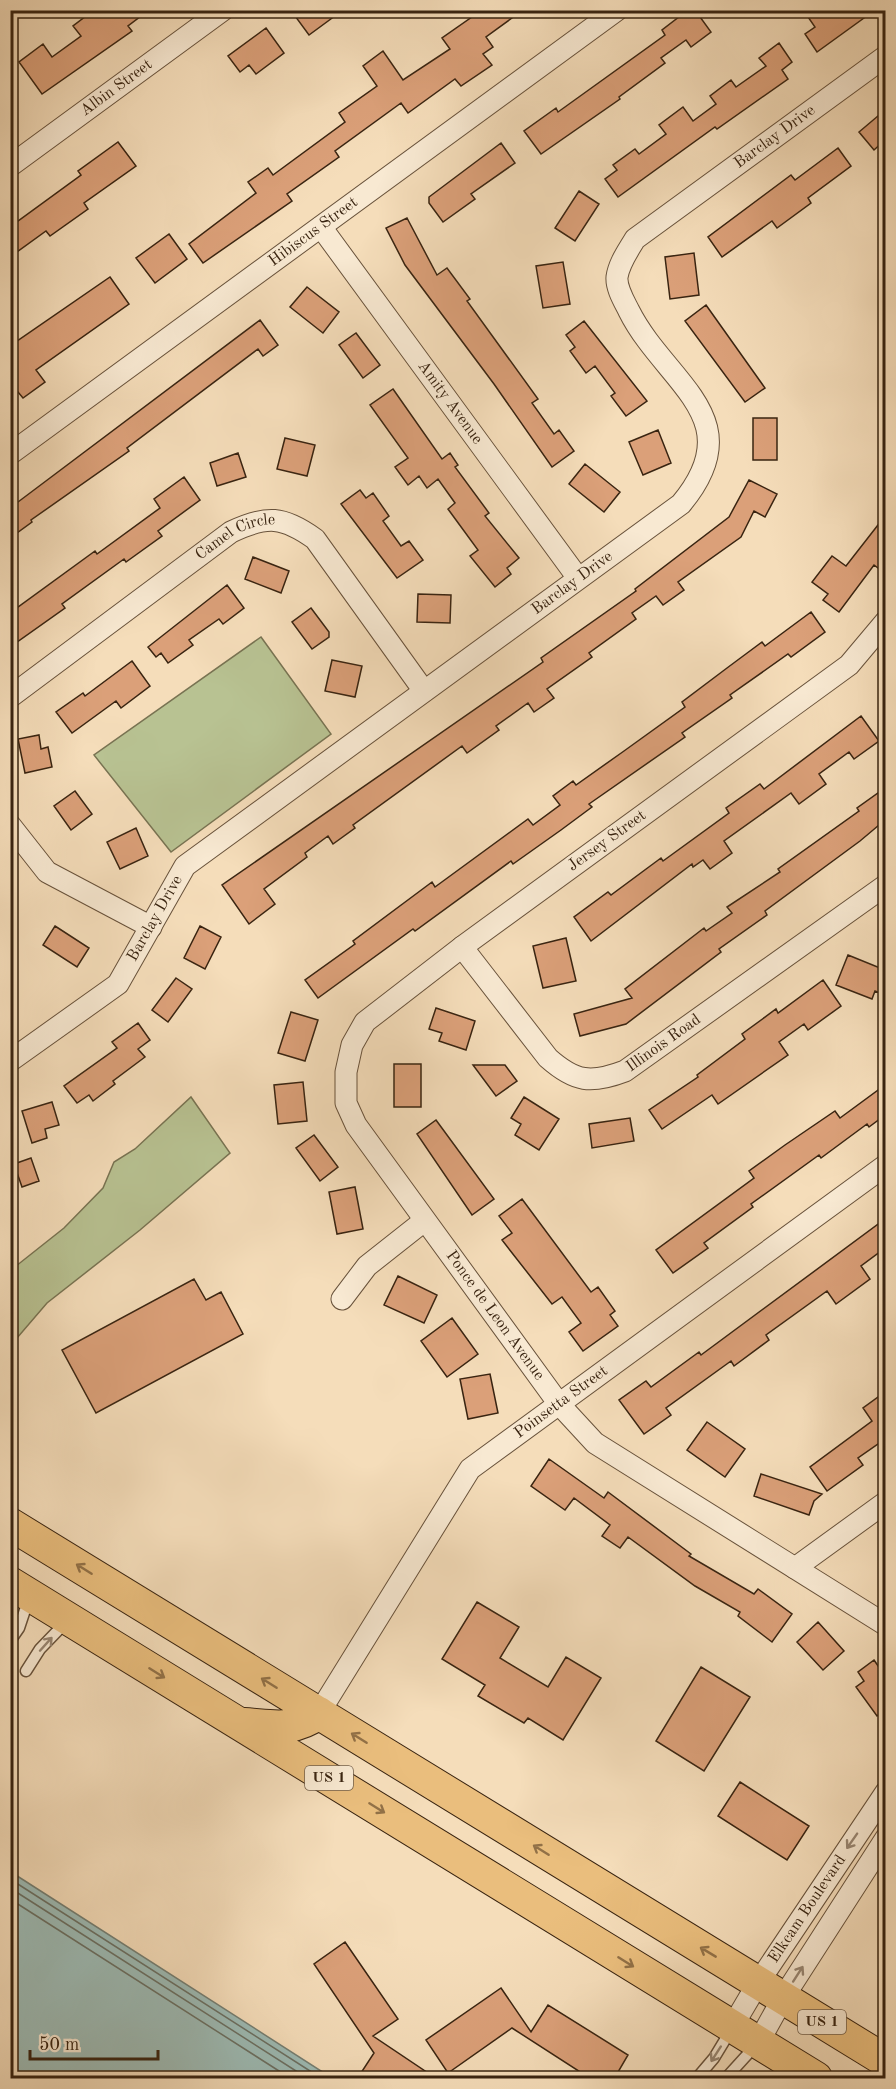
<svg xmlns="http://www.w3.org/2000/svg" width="896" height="2089" viewBox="0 0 896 2089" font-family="'Old Standard TT',serif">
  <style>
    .green { fill: #b8c292; stroke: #787352; stroke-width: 1.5 }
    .water { fill: #9dbbb5; stroke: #757f73; stroke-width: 1.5 }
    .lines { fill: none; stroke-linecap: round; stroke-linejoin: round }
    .shore { stroke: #6b7063; stroke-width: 1.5 }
    .building { fill: #dba079; stroke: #392411; stroke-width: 1.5 }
    .service-casing { stroke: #68523b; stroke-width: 13 }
    .minor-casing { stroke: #68523b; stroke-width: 23 }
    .primary-casing { stroke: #392411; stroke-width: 34 }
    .service { stroke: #f8e9d2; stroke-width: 10 }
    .minor { stroke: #f8e9d2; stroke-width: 21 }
    .primary { stroke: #eabe7d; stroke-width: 32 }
    .oneway { stroke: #927147 }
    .oneway2 { stroke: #988672 }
    .labels { text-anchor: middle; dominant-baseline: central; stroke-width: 5; stroke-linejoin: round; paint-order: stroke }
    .shield { fill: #f8e9d2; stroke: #725f4b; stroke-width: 1.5 }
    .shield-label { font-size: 15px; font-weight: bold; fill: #392411 }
    .street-label { font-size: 16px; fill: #392411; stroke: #f8e9d2 }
  </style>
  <rect width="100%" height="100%" fill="#f5ddba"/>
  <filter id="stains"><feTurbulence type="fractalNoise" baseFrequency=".00333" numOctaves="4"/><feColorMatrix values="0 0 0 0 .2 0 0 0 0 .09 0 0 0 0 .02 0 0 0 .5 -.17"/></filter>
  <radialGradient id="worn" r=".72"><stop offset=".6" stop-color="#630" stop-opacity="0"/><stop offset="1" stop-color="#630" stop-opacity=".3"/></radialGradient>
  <!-- green -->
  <path class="green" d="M261,637l70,97 -160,118 -77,-97z
    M191,1097l39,56 -90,77 -93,73 -36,42v-75l53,-42 39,-40 11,-26 21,-13z"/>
  <!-- water -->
  <path class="water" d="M11,1872l321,206h-321z"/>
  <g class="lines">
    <!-- shore -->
    <path class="shore" d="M10,1879l311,199
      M10,1888l297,190
      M10,1899l280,179"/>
  </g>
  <!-- building -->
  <path class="building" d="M94,10h10l4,6 9,-6h32l-21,16 4,5 -90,63 -23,-32 24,-18 9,13 29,-21 -8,-10z
    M303,10h40l-34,25 -14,-19z
    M482,10h41l-37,27 7,10 -10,7 9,11 -31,21 -6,-7 -47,34 -7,-10 -66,48 4,6 -52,37 5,7 -89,62 -14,-19 67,-51 -8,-11 20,-14 5,7 72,-53 -6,-9 38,-27 -14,-20 20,-15 20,29 47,-31 -8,-11z
    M688,10h7l16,22 -20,15 -5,-7 -25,18 4,5 -46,34 1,2 -79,55 -17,-23 32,-23 2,4 107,-77 -3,-5z
    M818,10h57l-58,42 -12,-18 10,-7 -7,-10z
    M266,28l18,25 -28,21 -7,-9 -9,7 -12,-16z
    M779,43l13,19 -10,8 6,9 -71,50 -2,-2 -97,70 -13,-18 12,-9 -4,-5 22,-16 4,5 27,-20 -7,-9 24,-18 10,14 23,-17 -6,-8 21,-16 5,7 30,-21 -7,-8z
    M885,110v30l-11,10 -15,-18z
    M118,142l18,24 -52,37 4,6 -38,27 -4,-5 -36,26v-30l71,-52 -3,-4z
    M501,143l14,20 -44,31 4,5 -32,23 -14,-19v-6z
    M838,148l13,18 -43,32 3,5 -34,25 -5,-7 -50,36 -14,-20 83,-62 4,5z
    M579,191l20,13 -24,37 -20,-13z
    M407,218l30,57 10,-7 23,31 -3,2 71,98 -6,4 22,31 5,-4 15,21 -22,16 -58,-83 -89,-119 -19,-37z
    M169,234l18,25 -32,24 -19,-25z
    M694,253l5,42 -29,4 -5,-42z
    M563,262l7,42 -27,4 -7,-42z
    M110,277l19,27 -93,66 9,12 -22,16 -5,-6 -8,6v-52z
    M307,287l32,25 -16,21 -33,-26z
    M706,305l59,83 -20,14 -60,-81z
    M260,320l18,25 -15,11 -5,-7 -131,99 2,3 -98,69 1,2 -22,16v-30z
    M584,321l63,80 -21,15 -15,-20 4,-3 -20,-27 -9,7 -16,-22 5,-4 -9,-12z
    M356,333l24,32 -17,13 -24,-33z
    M393,389l49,70 8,-6 8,12 -3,2 34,46 -4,3 34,42 -12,10 4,6 -16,13 -25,-31 8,-6 -30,-41 7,-6 -17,-24 -11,9 -8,-12 -11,9 -13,-18 13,-9 -38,-53z
    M753,418h24v42h-24z
    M658,430l13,33 -28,12 -14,-33z
    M285,438l30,7 -8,31 -30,-7z
    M238,453l8,24 -29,9 -7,-23z
    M585,464l35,28 -16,20 -35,-28z
    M184,477l16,23 -42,31 4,5 -36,26 -2,-3 -62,45 3,4 -55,39v-34l85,-62 2,3 63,-46 -6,-9z
    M749,480l28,14 -12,23 -11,-6 -13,26 -63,45 6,8 -21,15 -7,-9 -24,17 4,6 -47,34 3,4 -45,32 7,9 -20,14 -6,-9 -32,23 3,4 -32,23 -5,-7 -109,79 2,3 -22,16 -5,-8 -23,17 2,4 -43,32 11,15 -26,20 -27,-39 321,-223 -2,-4 95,-67 -1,-2 94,-72z
    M360,490l6,8 7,-5 16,23 -6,5 18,25 8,-5 14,19 -26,18 -56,-74z
    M885,516v42l-7,10 -4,-3 -35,47 -16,-12 5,-6 -16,-12 20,-26 14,10z
    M253,557l36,14 -8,22 -36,-14z
    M227,585l17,23 -21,16 -4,-5 -30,21 4,5 -25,18 -7,-10 -5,4 -8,-10z
    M418,594l33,1 -1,28 -33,-1z
    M311,608l18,24v5l-17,12 -20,-27z
    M811,612l14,20 -34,25 -3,-3 -58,41 2,3 -50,35 3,4 -96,67 3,3 -31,23 -48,34 -2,-3 -96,70 -2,-2 -95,69 -13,-18 50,-36 -2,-3 79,-59 3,5 93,-68 5,6 27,-20 -7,-9 20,-15 3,4 48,-34 61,-44 -3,-5 45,-34 35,-26 3,4z
    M332,660l30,6 -7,31 -30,-6z
    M132,661l18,25 -29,22 -5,-7 -44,32 -16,-21 27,-19 2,3z
    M861,716l18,25 -25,18 -5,-7 -30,22 7,10 -27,20 -8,-11 -67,48 8,12 -22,16 -7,-9 -10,7 -1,-3 -101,77 -17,-24 34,-25 3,3 50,-37 2,3 66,-48 -3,-5 34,-24 4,5z
    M39,735l2,14 7,-2 4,20 -27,6 -7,-34z
    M885,788v32l-25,21 -95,70 2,4 -48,34 2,3 -95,72 -46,12 -6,-22 58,-16 -7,-9 79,-61 2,3 26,-18 -5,-6 53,-35 -2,-3 81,-58 -2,-3z
    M75,791l17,23 -21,16 -17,-24z
    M136,828l12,28 -28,13 -13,-27z
    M55,926l34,22 -12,19 -34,-22z
    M200,926l21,11 -16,32 -21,-11z
    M566,938l10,43 -33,7 -10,-42z
    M848,955l37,15v25l-10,-4 -3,8 -36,-14z
    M176,978l16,11 -24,33 -16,-12z
    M823,980l18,26 -33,24 -4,-6 -25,18 9,13 -70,49 -6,-9 -50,34 -13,-19 49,-33 -1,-2 48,-36 -3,-5 34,-25 2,4z
    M436,1008l39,13 -9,29 -27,-9 3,-8 -13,-4z
    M291,1012l27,8 -13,41 -27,-8z
    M138,1023l12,17 -12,9 7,8 -32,24 2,3 -22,17 -4,-6 -12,8 -13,-17 53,-38 -5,-6z
    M394,1064h27v43h-27z
    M473,1065h32l12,16 -21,15z
    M303,1082l4,39 -29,3 -4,-39z
    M885,1085v30l-16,12 -2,-3 -46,34 -2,-3 -68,49 2,3 -49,36 4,5 -35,25 -17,-23 98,-72 -5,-7 36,-26 50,-34 5,7z
    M524,1097l35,22 -20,31 -24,-15 6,-11 -10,-6z
    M52,1102l7,23 -14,4 2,9 -15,5 -10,-32z
    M630,1118l4,23 -42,7 -3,-24z
    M436,1120l58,79 -22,16 -55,-81z
    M314,1135l24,32 -18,14 -24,-33z
    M31,1158l8,23 -17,6 -8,-23z
    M355,1187l8,42 -26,5 -8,-42z
    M522,1199l69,93 7,-5 17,24 -5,4 8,11 -35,25 -14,-19 12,-9 -19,-26 -10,7 -50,-64 10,-7 -13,-17z
    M885,1219v29l-24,18 9,13 -34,25 -9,-13 -61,44 3,5 -35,26 -3,-5 -65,47 5,7 -27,19 -25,-34 27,-19 5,6 48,-35 2,3z
    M398,1276l39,19 -13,28 -40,-18z
    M194,1279l12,21 15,-8 22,42 -147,79 -34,-63z
    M452,1318l26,36 -31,23 -26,-36z
    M490,1374l8,39 -30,6 -8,-40z
    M885,1392v47l-27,19 5,7 -36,26 -17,-24 62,-46 -9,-13z
    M707,1422l38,27 -20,28 -38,-27z
    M549,1459l55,39 4,-6 83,62 -2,2 65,38 4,-5 34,25 -20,28 -34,-26 2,-4 -45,-26 -67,-49 -8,11 -18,-12 8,-11 -36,-27 -9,12 -34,-24z
    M761,1474l61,20 -8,7 -5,14 -55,-19z
    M477,1602l42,25 -19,31 48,29 18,-30 35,21 -38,62 -35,-22 -4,5 -46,-27 7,-11 -43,-26z
    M818,1622l26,29 -21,19 -26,-28z
    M874,1660l11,16v34l-8,6 -21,-29 8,-6 -6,-9z
    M701,1667l49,30 -46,74 -48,-30z
    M740,1782l69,44 -22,34 -69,-44z
    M345,1942l53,77 -25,17 64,43h-80l17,-26 -60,-89z
    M501,1988l30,44 17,-27 80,50 -14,24h-23l-79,-51 -64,45 -22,-33z"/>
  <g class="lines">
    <defs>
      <path id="service" d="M10,1641l9,-13 10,-30
        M26,1671l14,-22 27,-28
        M697,2078l17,-20 17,-28
        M726,2078l30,-33"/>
      <g id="minor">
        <path id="s1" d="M10,166l213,-156"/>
        <path id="s2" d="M321,227l257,351"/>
        <path id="s3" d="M10,454l607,-444"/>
        <path id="s4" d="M886,621l-37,44 -387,282 -97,75 -13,23 -6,27v31l10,22 203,279 36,39 291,182"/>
        <path id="s5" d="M10,697l221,-165c36,-17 52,-16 84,7l109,152"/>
        <path d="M10,825l37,47 104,55"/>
        <path id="s6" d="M462,947l86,111c27,24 43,26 77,13l261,-186"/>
        <path id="s7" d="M10,1061l108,-77 67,-118 496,-362c72,-86 -16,-121 -52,-193 -5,-10 -13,-23 -12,-34 2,-14 11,-26 18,-38l251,-183"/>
        <path d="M342,1299l25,-33 57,-45"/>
        <path d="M795,1568l91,-66"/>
        <path id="s8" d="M319,1713l151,-244 416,-304"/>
        <path id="s9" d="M732,2027l26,-44 128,-191"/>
        <path d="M758,2043l25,-45 103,-160"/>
      </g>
      <path id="primary" d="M10,1524l876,537
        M10,1583l806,495
        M244,1724c30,2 48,8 75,-11"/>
    </defs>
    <!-- service casing -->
    <use href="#service" class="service-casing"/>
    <!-- minor casing -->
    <use href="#minor" class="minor-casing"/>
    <!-- primary casing -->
    <use href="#primary" class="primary-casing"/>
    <!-- service -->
    <use href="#service" class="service"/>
    <!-- minor -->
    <use href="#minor" class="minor"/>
    <!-- primary -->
    <use href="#primary" class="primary"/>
  </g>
  <!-- one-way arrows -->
  <defs><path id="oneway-shaft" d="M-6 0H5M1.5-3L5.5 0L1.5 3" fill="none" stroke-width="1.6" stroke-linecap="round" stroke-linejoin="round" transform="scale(1.5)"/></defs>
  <g class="oneway">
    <use href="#oneway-shaft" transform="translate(84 1569) rotate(-148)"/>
    <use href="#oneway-shaft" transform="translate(157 1673) rotate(32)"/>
    <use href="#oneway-shaft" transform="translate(269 1683) rotate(-148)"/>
    <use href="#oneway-shaft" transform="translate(359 1738) rotate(-148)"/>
    <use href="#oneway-shaft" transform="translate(377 1808) rotate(32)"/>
    <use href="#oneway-shaft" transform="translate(541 1850) rotate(-148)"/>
    <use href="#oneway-shaft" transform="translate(708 1952) rotate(-149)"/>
    <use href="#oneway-shaft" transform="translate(626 1962) rotate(32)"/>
  </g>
  <g class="oneway2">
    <use href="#oneway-shaft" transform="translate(46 1644) rotate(-48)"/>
    <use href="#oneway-shaft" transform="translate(852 1841) rotate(125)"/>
    <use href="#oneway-shaft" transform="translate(798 1974) rotate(-57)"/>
    <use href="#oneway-shaft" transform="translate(716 2054) rotate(123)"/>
  </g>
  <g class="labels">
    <!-- shield labels -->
    <g class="shield">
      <rect x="305" y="1766" width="48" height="24" rx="4.5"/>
      <rect x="798" y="2010" width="48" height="24" rx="4.5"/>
    </g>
    <g class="shield-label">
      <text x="329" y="1778">US 1</text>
      <text x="822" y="2022">US 1</text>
    </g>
    <!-- street labels -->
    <g class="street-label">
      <text stroke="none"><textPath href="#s1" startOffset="132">Albin Street</textPath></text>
      <text stroke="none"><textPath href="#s7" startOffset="1359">Barclay Drive</textPath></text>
      <text stroke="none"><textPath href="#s3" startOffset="376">Hibiscus Street</textPath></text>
      <text stroke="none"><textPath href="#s2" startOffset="218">Amity Avenue</textPath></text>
      <text stroke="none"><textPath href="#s5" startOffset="278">Camel Circle</textPath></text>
      <text stroke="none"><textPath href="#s7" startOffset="748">Barclay Drive</textPath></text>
      <text transform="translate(607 841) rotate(-36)">Jersey Street</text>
      <text stroke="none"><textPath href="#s7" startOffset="208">Barclay Drive</textPath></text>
      <text stroke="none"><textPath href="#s6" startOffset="272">Illinois Road</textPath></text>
      <text stroke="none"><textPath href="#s4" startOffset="1004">Ponce de Leon Avenue</textPath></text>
      <text stroke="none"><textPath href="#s8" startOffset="400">Poinsetta Street</textPath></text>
      <text stroke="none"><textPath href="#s9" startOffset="140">Elkcam Boulevard</textPath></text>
    </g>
  </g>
  <!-- margin -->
  <rect width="896" height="2089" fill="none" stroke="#f5ddba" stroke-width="36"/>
  <rect x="12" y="12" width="872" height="2065" fill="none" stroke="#392411" stroke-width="3"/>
  <rect x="18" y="18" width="860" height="2053" fill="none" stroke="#392411" stroke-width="1.5"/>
  <!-- scale -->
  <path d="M30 2050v9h128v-9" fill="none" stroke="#392411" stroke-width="3"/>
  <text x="39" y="2050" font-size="18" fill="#392411" stroke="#f8e9d2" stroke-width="4.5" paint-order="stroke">50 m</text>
  <rect width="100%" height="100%" filter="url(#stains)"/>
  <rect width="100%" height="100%" fill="url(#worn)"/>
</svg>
